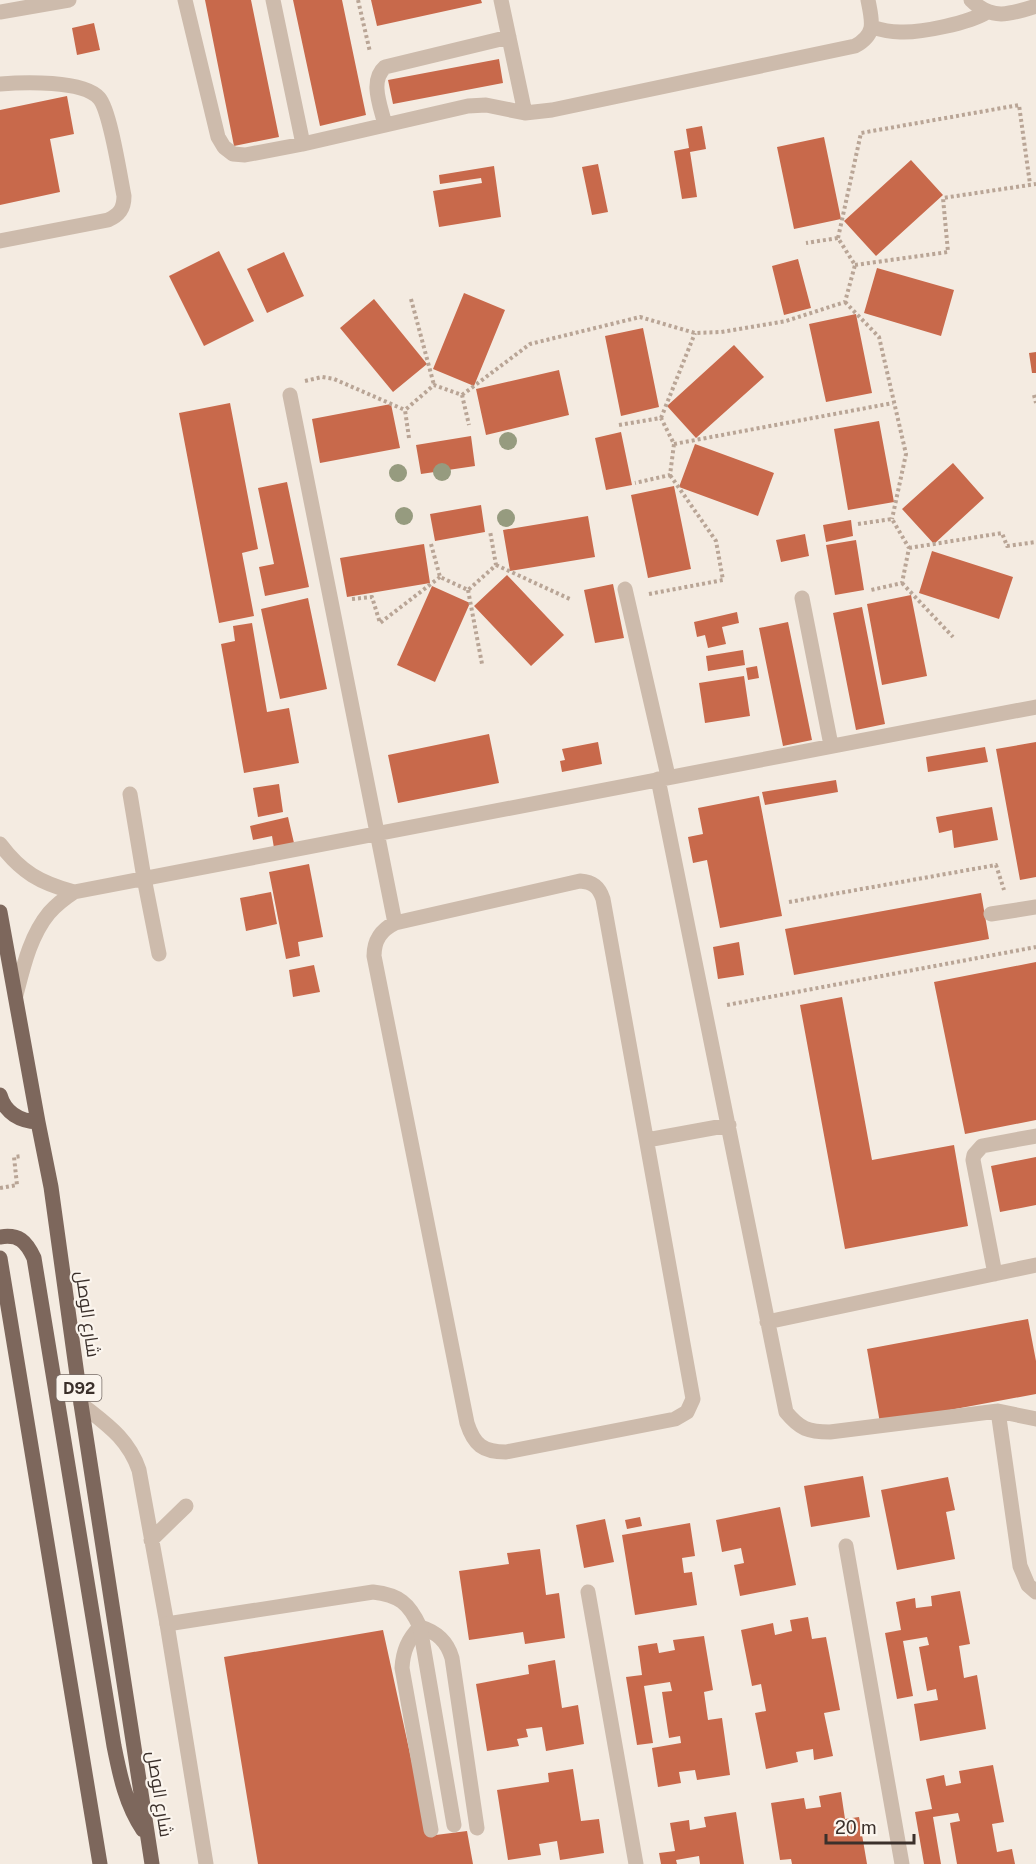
<svg xmlns="http://www.w3.org/2000/svg" width="1036" height="1864" viewBox="0 0 1036 1864" font-family="'Public Sans',Cairo,sans-serif">
  <style>
    .building { fill: #c8694b }
    .lines { fill: none; stroke-linecap: round; stroke-linejoin: round }
    .path { stroke: #b9a596; stroke-width: 4; stroke-dasharray: 3 3; stroke-linecap: butt }
    .lane { stroke: #cdbbac; stroke-width: 15 }
    .street { stroke: #cdbbac; stroke-width: 15 }
    .primary { stroke: #7d675c; stroke-width: 15 }
    .tree { fill: #969b7f }
    .labels { text-anchor: middle; dominant-baseline: central; stroke-width: 4.5; stroke-linejoin: round; paint-order: stroke }
    .shield { fill: #fbf5ee; stroke: #756b66; stroke-width: 1.5 }
    .shield-label { font-size: 16px; font-weight: bold; fill: #3b302b }
    .street-label { font-size: 18px; fill: #3b302b; stroke: #fbf5ee }
  </style>
  <rect width="100%" height="100%" fill="#f4ebe1"/>
  <!-- building -->
  <path class="building" d="M205,0h46l28,137 -45,9z
    M293,0h49l24,115 -46,11z
    M371,0h110l1,3 -105,23z
    M94,23l6,27 -23,5 -5,-27z
    M499,59l4,24 -110,21 -5,-24z
    M67,96l7,38 -24,5 10,53 -60,13v-95z
    M702,126l4,23 -16,3 7,45 -15,2 -8,-48 15,-3 -3,-19z
    M824,137l17,82 -47,10 -17,-82z
    M911,160l32,35 -67,61 -32,-35z
    M598,164l10,48 -16,3 -10,-48z
    M494,166l7,51 -62,10 -6,-36 49,-8 -1,-5 -41,6 -1,-9z
    M219,251l35,70 -50,25 -35,-70z
    M284,252l20,44 -37,17 -20,-44z
    M798,259l13,49 -27,7 -12,-49z
    M877,268l77,22 -13,46 -77,-23z
    M464,293l41,17 -31,76 -41,-17z
    M374,299l53,65 -34,28 -53,-64z
    M856,314l16,79 -46,9 -17,-78z
    M643,328l16,79 -38,9 -16,-80z
    M734,345l30,32 -68,61 -29,-32z
    M1036,352v21h-4l-3,-20z
    M559,370l10,45 -83,20 -10,-46z
    M230,403l28,146 -16,4 12,63 -35,7 -40,-210z
    M391,404l9,44 -80,15 -8,-44z
    M879,421l15,81 -46,8 -14,-81z
    M621,432l11,53 -26,5 -11,-52z
    M471,436l4,30 -54,8 -5,-29z
    M695,444l79,29 -16,43 -79,-29z
    M953,463l31,35 -50,46 -32,-35z
    M287,482l22,105 -44,9 -6,-29 15,-3 -16,-76z
    M674,486l17,83 -43,9 -17,-83z
    M481,505l4,27 -50,9 -5,-27z
    M588,516l7,41 -85,14 -7,-41z
    M851,520l2,16 -27,6 -3,-17z
    M805,534l4,22 -28,6 -5,-22z
    M856,540l8,50 -29,5 -9,-50z
    M424,544l6,39 -83,14 -7,-39z
    M932,551l81,26 -14,42 -80,-26z
    M507,575l57,60 -33,31 -57,-60z
    M613,584l11,54 -29,5 -11,-53z
    M432,586l38,17 -35,79 -38,-17z
    M911,595l16,81 -45,9 -15,-81z
    M308,598l19,91 -47,10 -19,-90z
    M862,607l23,117 -29,6 -23,-117z
    M737,612l2,11 -17,4 4,17 -18,4 -3,-13 -8,2 -3,-15z
    M788,622l24,118 -29,6 -24,-118z
    M252,623l15,89 22,-4 10,55 -55,10 -23,-129 14,-3 -2,-15z
    M743,650l2,15 -37,6 -2,-15z
    M757,666l2,12 -11,2 -2,-12z
    M744,676l6,40 -45,7 -6,-40z
    M489,734l10,49 -101,20 -10,-48z
    M598,742l4,22 -40,8 -2,-11 5,-1 -3,-11z
    M1036,742v135l-16,3 -24,-131z
    M985,747l3,15 -60,10 -2,-15z
    M836,780l2,12 -73,13 -3,-13z
    M279,784l4,28 -25,5 -5,-29z
    M759,796l23,120 -62,12 -13,-68 -14,3 -5,-26 15,-3 -5,-26z
    M992,807l6,33 -44,8 -2,-18 -13,3 -3,-16z
    M288,817l6,26 -20,5 -2,-12 -19,4 -3,-14z
    M309,864l14,73 -25,5 2,14 -14,3 -17,-87z
    M271,892l6,32 -31,7 -6,-33z
    M981,893l8,46 -195,36 -9,-46z
    M739,942l5,33 -26,4 -5,-32z
    M1036,962v158l-71,14 -31,-152z
    M314,965l6,27 -27,5 -4,-27z
    M842,997l30,163 82,-15 14,81 -123,23 -45,-244z
    M1036,1157v48l-36,7 -9,-46z
    M1028,1319l8,42v33l-156,29 -13,-74z
    M863,1476l7,41 -59,10 -7,-41z
    M948,1477l7,33 -9,2 9,47 -58,11 -16,-80z
    M780,1507l16,78 -56,11 -6,-31 10,-2 -3,-15 -19,4 -6,-32z
    M640,1517l2,9 -15,3 -2,-9z
    M605,1519l9,43 -30,6 -8,-43z
    M690,1523l5,33 -13,2 2,15 8,-1 5,33 -62,10 -13,-80z
    M540,1549l6,46 13,-2 6,45 -40,6 -2,-12 -54,8 -10,-69 50,-7 -2,-11z
    M960,1591l10,53 -11,2 5,32 13,-3 9,54 -66,12 -6,-37 24,-4 -2,-11 -9,2 -8,-44 10,-2 -2,-8 -24,4 10,55 -16,3 -12,-66 16,-3 -5,-28 19,-4 1,10 16,-2 -1,-10z
    M808,1617l4,22 14,-2 14,73 -16,3 9,43 -19,4 -1,-11 -17,3 2,10 -32,7 -11,-56 11,-2 -5,-27 -9,2 -11,-56 32,-7 2,12 17,-4 -2,-11z
    M383,1630l45,206 39,-5 6,33h-215l-34,-207z
    M704,1636l9,54 -9,2 4,28 14,-2 8,57 -33,5 -2,-10 -16,2 2,11 -23,4 -6,-39 29,-5 -1,-7 -11,2 -7,-46 10,-1 -2,-9 -26,4 9,57 -16,2 -11,-68 16,-2 -4,-29 19,-3 2,10 16,-3 -2,-10z
    M555,1660l7,48 16,-3 6,39 -38,7 -4,-24 -16,2 2,8 -11,2 2,7 -32,5 -11,-67 53,-10 -1,-9z
    M993,1765l11,57 -12,2 5,28 15,-3 3,15h-58l-7,-41 10,-2 -2,-8 -25,4 8,47h-17l-9,-52 17,-3 -6,-30 18,-4 2,11 15,-3 -2,-12z
    M573,1769l8,52 18,-2 5,34 -44,7 -3,-19 -18,3 2,11 -33,5 -11,-70 52,-8 -1,-9z
    M841,1792l4,27 14,-2 8,47h-75l-1,-5 -11,1 -9,-57 33,-5 2,11 15,-2 -2,-11z
    M736,1812l8,52h-44l-1,-8 -23,4 1,4h-16l-2,-11 16,-2 -5,-28 19,-3 1,10 16,-3 -2,-10z"/>
  <g class="lines">
    <!-- path -->
    <path class="path" d="M358,0l12,52
      M838,238l23,-105 158,-28 11,79
      M855,265l93,-13 -5,-54 93,-14
      M411,299l23,86
      M845,302l34,35 27,117 -14,65
      M305,381l17,-4 12,2 71,31
      M462,395l68,-51 110,-27 55,16 26,-1 65,-11 59,-19 10,-37 -17,-27 -32,5
      M1034,395l2,8
      M661,418l34,-85
      M619,425l42,-7 13,26 -4,31 -35,8
      M409,438l-4,-28 29,-25 28,10 7,30
      M674,444l219,-41
      M858,524l34,-5 17,29 -7,35 -31,7
      M431,544l9,33 28,13 28,-25 -6,-34
      M909,548l93,-15 5,13 29,-4
      M496,565l76,35
      M902,583l51,54
      M468,590l14,74
      M649,594l74,-14 -7,-39 -46,-66
      M352,599l20,-2 8,26 60,-46
      M789,902l207,-37 8,25
      M727,1005l309,-58
      M0,1188l17,-3 -3,-28 8,-1"/>
    <!-- lane -->
    <path class="lane" d="M185,0l33,137 6,10 9,7 12,1 58,-11 165,-38 18,-1 39,8 27,-3 303,-64c22,-12 17,-25 13,-46
      M273,0l30,144
      M501,0l24,113
      M971,0c21,21 40,14 65,6
      M0,12l69,-12
      M872,27c9,3 18,5 28,5 21,1 69,-9 87,-20
      M0,84c23,-2 83,-4 99,14 11,12 21,78 25,98 0,13 -5,19 -16,24l-108,21
      M385,125c-4,-18 -16,-44 0,-58l124,-30
      M290,395l105,528
      M625,589l43,187
      M802,598l29,147
      M658,779l128,633c14,17 22,20 44,20l168,-21 38,8
      M130,794l14,84 15,76
      M0,844c21,28 40,39 74,48l962,-185
      M580,881c13,1 19,6 23,18l90,500 -6,13 -12,7 -169,33c-23,0 -32,-7 -39,-29l-93,-467c0,-16 7,-26 21,-33z
      M991,914l45,-7
      M16,995c7,-27 14,-59 33,-82 7,-8 16,-15 25,-21
      M647,1140l82,-15
      M995,1274l-22,-114 1,-5 8,-9 54,-10
      M767,1322l269,-57
      M81,1404c25,20 47,34 58,66l28,154 39,240
      M998,1411l22,155 8,19 8,7
      M151,1540l35,-34
      M431,1830l-29,-162c1,-17 6,-29 18,-41 17,5 27,14 32,31l25,170"/>
    <!-- street -->
    <path class="street" d="M846,1546l56,318
      M588,1592l48,272
      M167,1624l206,-32c26,3 36,11 47,35l34,198"/>
    <!-- primary -->
    <path class="primary" d="M0,912l38,210 13,65 30,217 71,460
      M0,1095c5,18 20,26 38,27
      M0,1237c19,-3 26,4 34,21l80,488c6,30 12,59 29,84
      M0,1258l100,606"/>
  </g>
  <!-- trees -->
  <g class="tree">
    <circle cx="508" cy="441" r="9"/>
    <circle cx="442" cy="472" r="9"/>
    <circle cx="398" cy="473" r="9"/>
    <circle cx="404" cy="516" r="9"/>
    <circle cx="506" cy="518" r="9"/>
  </g>
  <g class="labels">
    <!-- shield labels -->
    <rect class="shield" x="56.5" y="1375" width="45" height="26" rx="4.5"/>
    <g class="shield-label">
      <text x="79" y="1388">D92</text>
    </g>
    <!-- street labels -->
    <g class="street-label">
      <text transform="translate(88 1314) rotate(82)">شارع الوصل</text>
      <text transform="translate(160 1794) rotate(81)">شارع الوصل</text>
    </g>
  </g>
  <!-- scale -->
  <path d="M826 1834v9h88v-9" fill="none" stroke="#3b302b" stroke-width="3"/>
  <text x="835" y="1834" font-size="18" fill="#3b302b" stroke="#fbf5ee" stroke-width="4.5" paint-order="stroke">20 m</text>
</svg>
